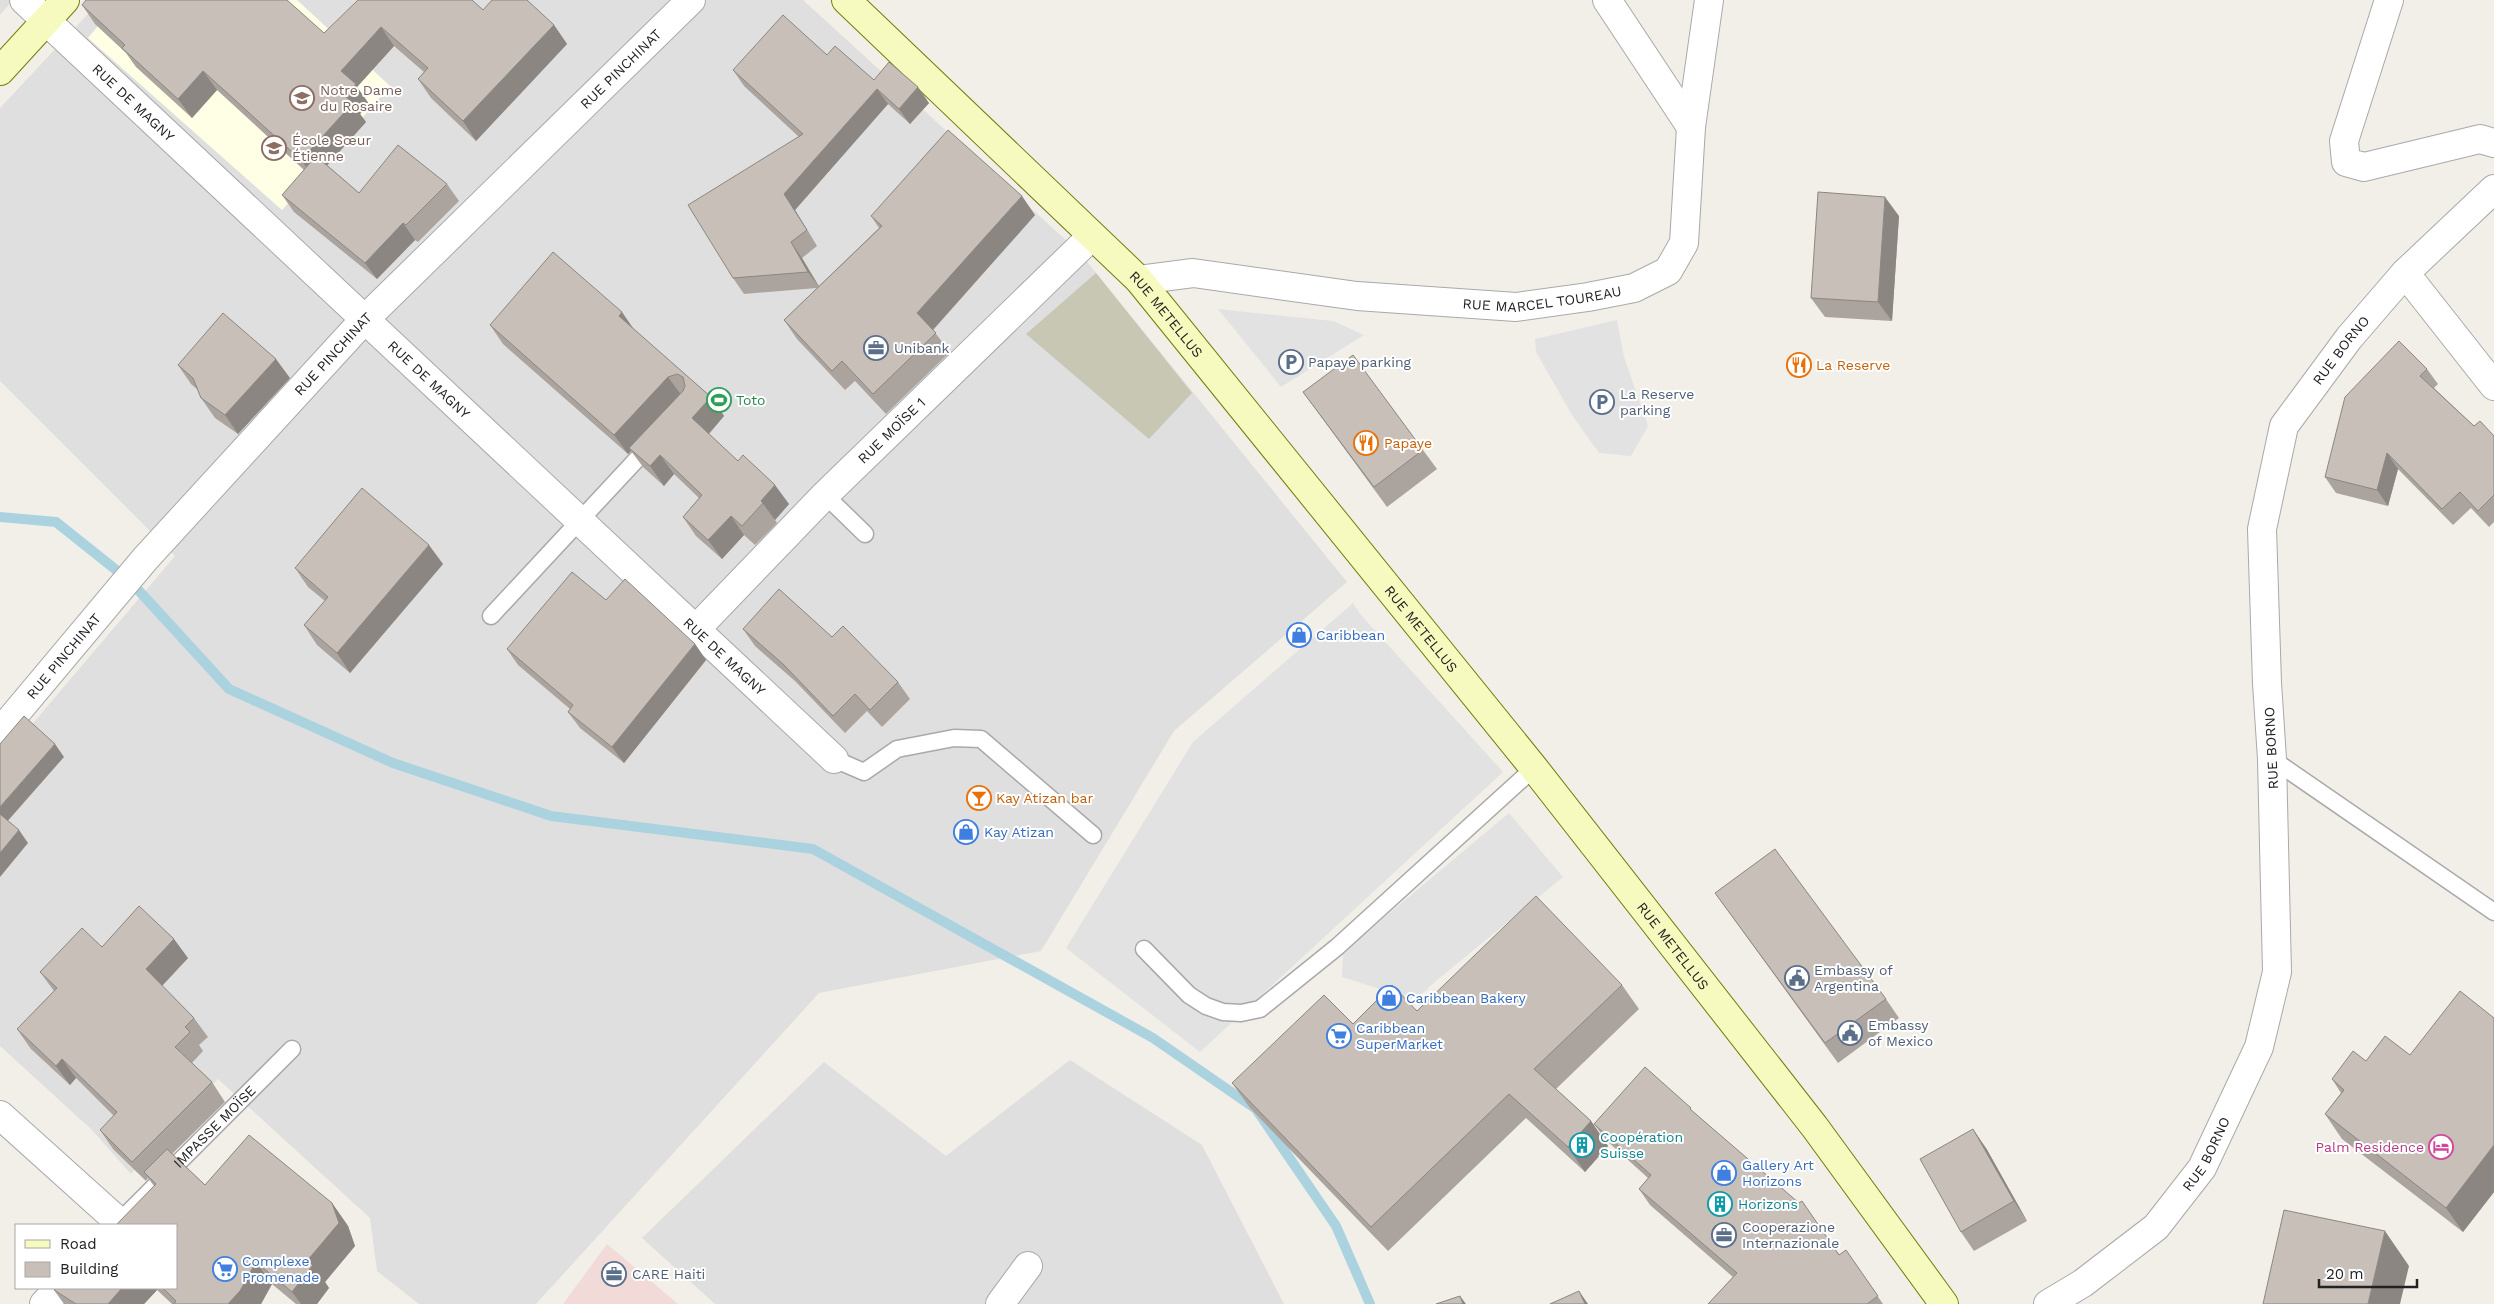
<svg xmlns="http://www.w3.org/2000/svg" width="2494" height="1304" viewBox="0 0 2494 1304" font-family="'Work Sans',sans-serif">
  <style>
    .residential { fill: #e0dfdf }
    .commercial { fill: #f2dad9 }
    .education { fill: #ffffe5 }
    .construction { fill: #c7c7b4 }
    .parking { fill: #e2e2e2 }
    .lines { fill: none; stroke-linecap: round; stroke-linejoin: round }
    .stream { stroke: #aad3df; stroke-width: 10 }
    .lane-casing { stroke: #a9a9a9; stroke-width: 19 }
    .street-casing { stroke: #a9a9a9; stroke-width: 30 }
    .secondary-casing { stroke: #707d05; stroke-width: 30 }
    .lane { stroke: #fff; stroke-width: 16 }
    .street { stroke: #fff; stroke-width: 28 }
    .secondary { stroke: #f7fabf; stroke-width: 28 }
    .wall { fill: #aba49e }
    .shaded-wall { fill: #8b8681 }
    .building { fill: #c7bfb8; stroke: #8b8681 }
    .labels { text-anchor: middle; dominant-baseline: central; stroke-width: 4; stroke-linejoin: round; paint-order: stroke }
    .street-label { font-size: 14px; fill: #222; stroke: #fff }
    .education-label { font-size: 14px; fill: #785e54; stroke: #fff; text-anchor: start }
    .service-label { font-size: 14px; fill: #4e5e75; stroke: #fff; text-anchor: start }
    .food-label { font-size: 14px; fill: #c56008; stroke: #fff; text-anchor: start }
    .leisure-label { font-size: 14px; fill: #27864d; stroke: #fff; text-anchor: start }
    .shop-label { font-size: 14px; fill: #366cbe; stroke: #fff; text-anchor: start }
    .culture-label { font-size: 14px; fill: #0d838f; stroke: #fff; text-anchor: start }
    .hotel-label { font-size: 14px; fill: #b23c85; stroke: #fff; text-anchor: end }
  </style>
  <rect width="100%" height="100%" fill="#f2efe9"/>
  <!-- residential -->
  <path class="residential" d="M0,0h13l-13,15z
    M101,0h702l277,253 267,329 -173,149 -133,220 -222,42 -283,311h-117l-42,-33 -7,-53 -152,-139 -87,95 -39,-44 -92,-84v-284l175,-206 -175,-175v-273z
    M1070,1060l132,85 82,159h-569l-73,-66 182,-176 122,94z"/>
  <!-- commercial -->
  <path class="commercial" d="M607,1244l71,60h-115z"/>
  <!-- education -->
  <path class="education" d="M120,0h177l93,86 -108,124 -194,-172z"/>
  <!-- construction -->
  <path class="construction" d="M1096,273l96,120 -43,46 -123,-105z"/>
  <!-- parking -->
  <path class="parking" d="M1218,309l115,12 31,14 -83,52z
    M1617,320l7,37 24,69 -17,30 -32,-3 -27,-38 -36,-63 -1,-13z
    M1353,603l8,12 142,157 -303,280 -134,-104 127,-206z
    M1509,813l54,64 -126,103 -22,20 -73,-23 1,-25z"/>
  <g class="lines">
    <!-- stream -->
    <path class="stream" d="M0,517l56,5 74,59 99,108 164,74 158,53 262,33 340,189 103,71 80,117 34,78"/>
    <defs>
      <g id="lane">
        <path d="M825,495l40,39"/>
        <path d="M491,616l160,-172"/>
        <path d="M834,759l30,13 33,-23 57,-11 27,1 112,96"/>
        <path d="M2272,759l222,153"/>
        <path d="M1144,949l45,46 17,11 17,6 18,1 19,-4 77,-62 197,-179"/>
        <path id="s1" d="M119,1222l173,-173"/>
      </g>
      <g id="street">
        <path id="s2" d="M24,0l810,759"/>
        <path d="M1607,0l84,127"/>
        <path d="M2389,0l-45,141 2,21 18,5 116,-28 14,4"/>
        <path d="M2405,273l89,113"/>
        <path id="s3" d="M1139,280l54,-7 164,23 159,11 72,-10 46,-9 34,-17 16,-28 7,-116 18,-127"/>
        <path id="s4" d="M695,630l130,-135 267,-259"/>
        <path id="s5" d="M0,732l145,-173 219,-239 327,-320"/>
        <path d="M0,1115l119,107 -3,3"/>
        <path d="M44,1304l15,-16"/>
        <path d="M1000,1304l28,-38"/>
        <path id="s6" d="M2048,1304l35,-21 73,-56 46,-59 57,-121 18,-75 -5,-213 -5,-76 -5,-154 22,-103 65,-88 56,-65 89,-84"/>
      </g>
      <g id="secondary">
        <path id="s7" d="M846,0l293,280 395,488 280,358 130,178"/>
        <path d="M0,71l65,-71"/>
      </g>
    </defs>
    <!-- lane casing -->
    <use href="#lane" class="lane-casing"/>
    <!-- street casing -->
    <use href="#street" class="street-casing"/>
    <!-- secondary casing -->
    <use href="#secondary" class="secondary-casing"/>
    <!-- lane -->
    <use href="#lane" class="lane"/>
    <!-- street -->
    <use href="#street" class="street"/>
    <!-- secondary -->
    <use href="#secondary" class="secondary"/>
  </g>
  <!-- wall -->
  <path class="wall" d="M82,5l242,28 159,-23 71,15 13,19 -91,97 -45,-43 -13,-19 6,-7 -30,-26 -37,41 12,17 -9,10 6,8 -39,43 32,28 88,-9 12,17 -41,41 -3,-2 -38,39 -83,-67 -12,-17 22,-25 -87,-80 -25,28 -56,-51 -10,-14 -31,-29z
    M827,55l47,25 55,23 -19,21 -22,-20 -93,106 22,36 -15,12 17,28 60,-58 -8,-12 164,-1 -102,115 17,22 -64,62 -31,-33 -10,9 -48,-51 -13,-19 33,-32 -73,6 -11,-16 66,-141 -55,-51 -11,-16z
    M1899,216l-7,105 -67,-4 -14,-19z
    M490,325l144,5 77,67 13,19 -15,18 29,27 51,43 -14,16 2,3 -22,22 -11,-10 -22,24 -26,-23 -13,-19 16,-19 -25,-24 -10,12 -21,-19 -12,-16 -3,3 -125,-110z
    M178,365l112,13 -52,56 -23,-16 -14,-20 -3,-8 -7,-6z
    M2427,369l11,15 -4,4 40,38 20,10v86l-5,5 -18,-19 -18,17 -55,-56 -10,37 -52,-13 -11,-16z
    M1303,392l120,58 14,19 -50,38z
    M443,564l-93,109 -33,-28 -13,-20 21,-24 -17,-14 -13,-19z
    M606,600l89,44 11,16 -82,103 -44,-35 -12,-16 2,-3 -52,-44 -11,-16z
    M743,629l89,8 66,45 12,17 -28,28 -15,-16 -22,22 -50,-52 -40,-35z
    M1715,893l171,106 13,19 -61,45z
    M102,947l86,11 -26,28 32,32 14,19 -9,8 4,6 -11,12 20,19 13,20 -53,52 33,31 127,18 16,23 7,20 -30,36 4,6 -12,16h-21l-24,-20 -11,20h-89l-15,-14 -13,14h-80l-10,-14 2,-2h120l-22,-102 -6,-8 -2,3 -33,-32 -13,-19 14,-14 -38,-38 -6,7 -39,-36 -14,-20 37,-38 -14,-19z
    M1622,985l17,24 -83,80 35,32 17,25 -23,26 -59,-54 -138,133 -138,-143 -18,-25 185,-72z
    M2494,1018v174l-31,40 -121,-93 -17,-25 16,-21 -9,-14 34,-18 44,-6z
    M1696,1115l144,140 6,-5 37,54h-175l25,-27 -83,-72 -11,-16 9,-11 -42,-38 -12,-16z
    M1986,1148l41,73 -53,30 -13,-19z"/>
  <!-- shaded-wall -->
  <path class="shaded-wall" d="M554,25l13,19 -91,97 -13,-20z
    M381,27l13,19 -37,41 12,17 -9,10 6,8 -51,57 -14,-19 44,-64 -4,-25z
    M203,71l14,19 -25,28 -14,-19z
    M918,87l11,16 -19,21 -11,-15z
    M877,89l11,15 -93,106 22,36 -10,-16 -23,-36z
    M1022,196l13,19 -104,117 -14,-19z
    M1885,197l14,19 -7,105 -14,-19z
    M403,223l12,17 -38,39 -12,-16z
    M791,242l11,16 17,29 -11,-15z
    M622,312l13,19 -16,-15z
    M276,359l14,19 -52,56 -13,-19z
    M668,377l14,19 -53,52 2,3 -3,3 -14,-19z
    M711,397l13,19 -19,22 -13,-20z
    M2387,453l11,16 -10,37 -11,-16z
    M660,455l14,19 -10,12 -14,-20z
    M775,485l14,19 -14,16 -14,-19z
    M731,516l13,19 -22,24 -14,-19z
    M429,545l14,19 -93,109 -13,-20z
    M695,644l11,16 -82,103 -12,-16z
    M55,744l9,13 -59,67 -5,-8v-9z
    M19,830l9,13 -28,34v-24z
    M174,939l14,19 -29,31 -13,-20z
    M62,1059l14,19 -6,7 -14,-19z
    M1591,1121l17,25 -23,26 -17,-25z
    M1973,1129l13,19 41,73 -13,-20z
    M2494,1145v47l-31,40 -17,-24z
    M332,1203l16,23 7,20 -30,36 4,6 -12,16h-16l-9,-12z
    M2385,1231l24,35 -9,38h-32z
    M256,1262l16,22 -11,20h-33z
    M122,1288h33l2,2 -13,14h-36z
    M1579,1291l9,13h-3z
    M1460,1296l6,8h-3z"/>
  <!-- building -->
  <path class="building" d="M86,0h201l37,33 34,-33h114l11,10 9,-10h35l27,25 -91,96 -45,-42 10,-11 -47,-41 -40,44 15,13 -11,12 8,7 -52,57 -98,-89 -25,28 -56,-51 3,-3 -43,-40z
    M783,15l44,40 8,-9 39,34 15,-18 29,25 -19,22 -22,-20 -93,105 23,36 -16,12 17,30 -75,6 -45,-73 115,-71 -70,-64z
    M948,130l74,66 -105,117 19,20 -63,61 -31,-33 -10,10 -48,-51 98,-94 -11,-10z
    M398,145l49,39 -41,41 -3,-2 -38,40 -83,-68 34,-39 43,37z
    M1818,192l67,5 -7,105 -67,-4z
    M553,252l69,60 -3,4 92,81 -19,21 46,43 5,-6 32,30 -14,16 2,2 -21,23 -11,-10 -23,24 -25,-23 19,-22 -42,-40 -10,11 -21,-18 54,-57 2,-5 -2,-9 -6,-3 -9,3 -54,58 -124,-110z
    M223,313l53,46 -51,56 -24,-17 -8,-20 -15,-13z
    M2399,341l28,28 -7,7 54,50 6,-5 14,15v59l-16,16 -18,-19 -18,17 -55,-56 -10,37 -52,-13 20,-80z
    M1353,355l70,95 -49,37 -71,-95z
    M362,488l67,57 -92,108 -33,-28 24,-28 -33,-29z
    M572,572l34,28 19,-21 70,65 -83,103 -44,-35 5,-7 -66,-56z
    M779,589l53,48 11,-11 55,56 -28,28 -15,-16 -22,22 -50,-52 -40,-35z
    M24,716l31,28 -55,63v-63z
    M0,814l19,16 -19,23z
    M1775,849l111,150 -61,44 -110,-150z
    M1536,896l86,89 -88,84 57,52 -23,26 -59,-53 -138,133 -139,-144 92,-88 29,29 39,-39 25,26z
    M139,906l35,33 -28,30 48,49 -9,9 5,5 -15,15 37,35 -80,80 -32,-32 17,-18 -55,-53 -6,7 -39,-37 40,-41 -17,-16 42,-44 20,19z
    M2460,991l34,27v127l-48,63 -121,-94 19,-24 -12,-11 21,-28 13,10 19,-25 25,19z
    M1645,1067l46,41 -1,1 109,94 3,-2 37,54 7,-5 32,46 -11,8h-159l29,-31 -98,-84 12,-14 -57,-51z
    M1973,1129l41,72 -53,31 -41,-73z
    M249,1135l83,68 7,20 -32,38 6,4 -21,27 -36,-30 -16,29 -12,13h-54l2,-3 -13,-13h13v-63h-60l40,-41 -12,-12 23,-23 38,36z
    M2284,1210l101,21 -17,73h-105z
    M56,1288h66l-14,16h-32l-22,-14z
    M1579,1291l6,13h-35z
    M1460,1296l3,8h-27z"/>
  <!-- icons -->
  <defs>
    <symbol id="university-ring" viewBox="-11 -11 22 22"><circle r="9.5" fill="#fff" stroke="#8d6e63" stroke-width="1.5"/><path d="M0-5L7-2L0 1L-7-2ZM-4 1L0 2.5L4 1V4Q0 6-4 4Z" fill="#8d6e63"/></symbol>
    <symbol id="school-ring" viewBox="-11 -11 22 22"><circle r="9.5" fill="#fff" stroke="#8d6e63" stroke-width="1.5"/><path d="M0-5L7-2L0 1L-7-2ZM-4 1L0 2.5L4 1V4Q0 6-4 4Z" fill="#8d6e63"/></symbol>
    <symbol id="office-ring" viewBox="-11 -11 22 22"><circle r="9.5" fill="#fff" stroke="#5c6f8a" stroke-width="1.5"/><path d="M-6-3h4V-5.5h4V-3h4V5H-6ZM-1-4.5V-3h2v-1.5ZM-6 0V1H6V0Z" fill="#5c6f8a"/></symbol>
    <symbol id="parking-ring" viewBox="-11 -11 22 22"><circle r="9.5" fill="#fff" stroke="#5c6f8a" stroke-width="1.5"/><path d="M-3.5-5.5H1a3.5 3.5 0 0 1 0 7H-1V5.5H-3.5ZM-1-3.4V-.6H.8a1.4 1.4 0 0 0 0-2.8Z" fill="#5c6f8a"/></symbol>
    <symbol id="restaurant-ring" viewBox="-11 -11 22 22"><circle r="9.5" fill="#fff" stroke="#e8710a" stroke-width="1.5"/><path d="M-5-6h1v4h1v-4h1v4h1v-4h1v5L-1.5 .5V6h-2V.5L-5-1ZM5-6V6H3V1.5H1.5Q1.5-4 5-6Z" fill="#e8710a"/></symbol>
    <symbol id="stadium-ring" viewBox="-11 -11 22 22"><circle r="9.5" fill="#fff" stroke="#2e9e5b" stroke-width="1.5"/><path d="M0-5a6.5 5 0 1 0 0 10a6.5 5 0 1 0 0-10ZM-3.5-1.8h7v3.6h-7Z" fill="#2e9e5b"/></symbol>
    <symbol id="shop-ring" viewBox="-11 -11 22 22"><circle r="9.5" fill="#fff" stroke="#3f7fe0" stroke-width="1.5"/><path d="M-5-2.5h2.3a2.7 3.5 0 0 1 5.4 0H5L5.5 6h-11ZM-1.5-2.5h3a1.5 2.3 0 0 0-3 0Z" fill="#3f7fe0"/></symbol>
    <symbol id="bar-ring" viewBox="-11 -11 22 22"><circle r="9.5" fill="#fff" stroke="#e8710a" stroke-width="1.5"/><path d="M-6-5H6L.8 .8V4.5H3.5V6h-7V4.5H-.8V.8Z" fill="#e8710a"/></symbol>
    <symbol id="civic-ring" viewBox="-11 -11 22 22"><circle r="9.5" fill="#fff" stroke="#5c6f8a" stroke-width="1.5"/><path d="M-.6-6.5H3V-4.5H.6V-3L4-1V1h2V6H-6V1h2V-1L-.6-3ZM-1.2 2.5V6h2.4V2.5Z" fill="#5c6f8a"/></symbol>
    <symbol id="supermarket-ring" viewBox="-11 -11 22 22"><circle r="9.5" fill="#fff" stroke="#3f7fe0" stroke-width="1.5"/><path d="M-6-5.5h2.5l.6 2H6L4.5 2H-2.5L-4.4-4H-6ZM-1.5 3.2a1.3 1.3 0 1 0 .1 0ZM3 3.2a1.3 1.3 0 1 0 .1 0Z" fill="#3f7fe0"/></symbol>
    <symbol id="building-ring" viewBox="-11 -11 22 22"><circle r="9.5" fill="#fff" stroke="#0f9aa8" stroke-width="1.5"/><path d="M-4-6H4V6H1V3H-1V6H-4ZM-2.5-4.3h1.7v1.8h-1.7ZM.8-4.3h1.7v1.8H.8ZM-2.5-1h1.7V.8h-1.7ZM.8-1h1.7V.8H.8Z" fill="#0f9aa8"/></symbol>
    <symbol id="hotel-ring" viewBox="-11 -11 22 22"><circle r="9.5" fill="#fff" stroke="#d1479c" stroke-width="1.5"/><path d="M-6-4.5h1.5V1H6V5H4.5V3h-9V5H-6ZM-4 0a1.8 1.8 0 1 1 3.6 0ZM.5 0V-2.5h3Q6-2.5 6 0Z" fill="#d1479c"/></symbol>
  </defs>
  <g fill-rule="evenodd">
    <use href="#university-ring" x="288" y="84" width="28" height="28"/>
    <use href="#school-ring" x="260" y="134" width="28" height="28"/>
    <use href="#office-ring" x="862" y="334" width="28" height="28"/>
    <use href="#parking-ring" x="1277" y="348" width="28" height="28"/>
    <use href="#restaurant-ring" x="1785" y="351" width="28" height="28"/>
    <use href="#stadium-ring" x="705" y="386" width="28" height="28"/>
    <use href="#parking-ring" x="1588" y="388" width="28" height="28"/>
    <use href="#restaurant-ring" x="1352" y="429" width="28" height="28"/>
    <use href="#shop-ring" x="1285" y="621" width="28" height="28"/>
    <use href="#bar-ring" x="965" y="784" width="28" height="28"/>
    <use href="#shop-ring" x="952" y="818" width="28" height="28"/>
    <use href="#civic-ring" x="1783" y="964" width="28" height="28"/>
    <use href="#shop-ring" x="1375" y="984" width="28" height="28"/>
    <use href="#civic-ring" x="1836" y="1019" width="28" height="28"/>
    <use href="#supermarket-ring" x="1325" y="1022" width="28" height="28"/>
    <use href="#building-ring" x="1568" y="1131" width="28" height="28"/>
    <use href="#hotel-ring" x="2427" y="1133" width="28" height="28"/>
    <use href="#shop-ring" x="1710" y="1159" width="28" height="28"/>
    <use href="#building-ring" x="1706" y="1190" width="28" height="28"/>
    <use href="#office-ring" x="1710" y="1221" width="28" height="28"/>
    <use href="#supermarket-ring" x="211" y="1255" width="28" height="28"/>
    <use href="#office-ring" x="600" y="1260" width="28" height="28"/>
  </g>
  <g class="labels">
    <!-- street labels -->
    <g class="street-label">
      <text stroke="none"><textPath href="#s5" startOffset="909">RUE PINCHINAT</textPath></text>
      <text stroke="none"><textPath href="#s2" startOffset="150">RUE DE MAGNY</textPath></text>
      <text stroke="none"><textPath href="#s3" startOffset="406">RUE MARCEL TOUREAU</textPath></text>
      <text stroke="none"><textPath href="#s7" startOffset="449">RUE METELLUS</textPath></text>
      <text stroke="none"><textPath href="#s6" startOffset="1062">RUE BORNO</textPath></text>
      <text stroke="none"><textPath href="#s5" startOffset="504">RUE PINCHINAT</textPath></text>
      <text stroke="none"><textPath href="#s2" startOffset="555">RUE DE MAGNY</textPath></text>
      <text stroke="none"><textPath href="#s4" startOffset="280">RUE MOÏSE 1</textPath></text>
      <text stroke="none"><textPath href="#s7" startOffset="854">RUE METELLUS</textPath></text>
      <text stroke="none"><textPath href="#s5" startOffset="99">RUE PINCHINAT</textPath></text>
      <text stroke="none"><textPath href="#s2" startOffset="960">RUE DE MAGNY</textPath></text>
      <text transform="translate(2271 748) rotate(-93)">RUE BORNO</text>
      <text stroke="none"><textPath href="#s7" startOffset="1259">RUE METELLUS</textPath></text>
      <text stroke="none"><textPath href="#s1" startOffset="135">IMPASSE MOÏSE</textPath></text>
      <text stroke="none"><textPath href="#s6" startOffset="222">RUE BORNO</textPath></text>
    </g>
    <!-- education labels -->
    <g class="education-label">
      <text x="320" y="90">Notre Dame<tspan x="320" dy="16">du Rosaire</tspan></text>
      <text x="292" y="140">École Sœur<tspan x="292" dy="16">Étienne</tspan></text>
    </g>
    <!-- service labels -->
    <g class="service-label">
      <text x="894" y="348">Unibank</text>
      <text x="1308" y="362">Papaye parking</text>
      <text x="1620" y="394">La Reserve<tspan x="1620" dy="16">parking</tspan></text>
      <text x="1814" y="970">Embassy of<tspan x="1814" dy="16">Argentina</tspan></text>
      <text x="1868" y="1025">Embassy<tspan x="1868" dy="16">of Mexico</tspan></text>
      <text x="1742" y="1227">Cooperazione<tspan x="1742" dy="16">Internazionale</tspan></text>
      <text x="632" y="1274">CARE Haiti</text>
    </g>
    <!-- food labels -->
    <g class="food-label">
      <text x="1816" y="365">La Reserve</text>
      <text x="1384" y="443">Papaye</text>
      <text x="996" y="798">Kay Atizan bar</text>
    </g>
    <!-- leisure labels -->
    <g class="leisure-label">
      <text x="736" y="400">Toto</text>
    </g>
    <!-- shop labels -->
    <g class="shop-label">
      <text x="1316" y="635">Caribbean</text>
      <text x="984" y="832">Kay Atizan</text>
      <text x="1406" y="998">Caribbean Bakery</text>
      <text x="1356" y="1028">Caribbean<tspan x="1356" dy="16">SuperMarket</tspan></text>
      <text x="1742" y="1165">Gallery Art<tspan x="1742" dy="16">Horizons</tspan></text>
      <text x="242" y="1261">Complexe<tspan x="242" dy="16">Promenade</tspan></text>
    </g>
    <!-- culture labels -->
    <g class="culture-label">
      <text x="1600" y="1137">Coopération<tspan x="1600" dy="16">Suisse</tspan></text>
      <text x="1738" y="1204">Horizons</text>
    </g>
    <!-- hotel labels -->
    <g class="hotel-label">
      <text x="2424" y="1147">Palm Residence</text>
    </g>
  </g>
  <!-- legend -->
  <rect x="15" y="1224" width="162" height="65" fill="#ffffff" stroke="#a7a7a7"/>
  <rect x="25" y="1240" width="25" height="8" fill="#f7fabf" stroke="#a7a7a7"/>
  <text x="60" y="1249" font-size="15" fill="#222222">Road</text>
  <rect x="25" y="1262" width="25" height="15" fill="#c7bfb8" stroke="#a7a7a7"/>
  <text x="60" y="1274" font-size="15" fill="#222222">Building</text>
  <!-- scale -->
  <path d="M2319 1279v8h98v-8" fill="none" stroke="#222222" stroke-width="2.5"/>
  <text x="2326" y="1279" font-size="15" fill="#222222" stroke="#ffffff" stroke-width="4" paint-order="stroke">20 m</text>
</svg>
